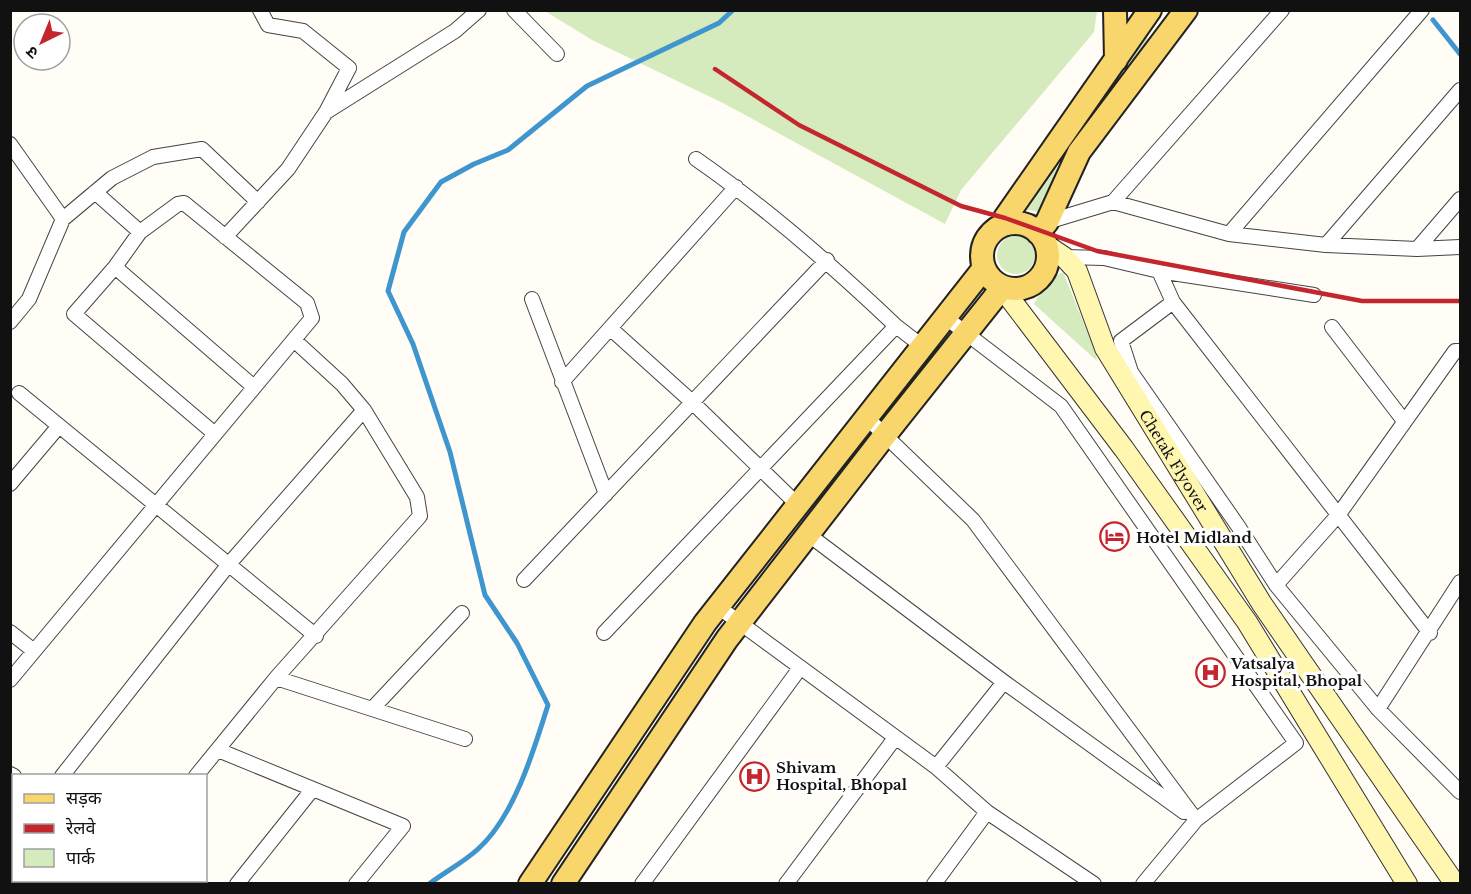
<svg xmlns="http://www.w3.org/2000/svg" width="1471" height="894" viewBox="0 0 1471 894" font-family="'Libre Baskerville','Noto Sans Devanagari',serif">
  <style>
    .green { fill: #d5ebbd }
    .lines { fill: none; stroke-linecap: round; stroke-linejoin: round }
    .stream { stroke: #3f96cf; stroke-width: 5 }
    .street-casing { stroke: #444; stroke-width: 16 }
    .secondary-casing { stroke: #333; stroke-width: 22 }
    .primary-casing { stroke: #222; stroke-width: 26 }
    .street { stroke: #fff; stroke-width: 14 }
    .secondary { stroke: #fff6b0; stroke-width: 20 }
    .primary { stroke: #f9d66b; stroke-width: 22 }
    .rail { stroke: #c4262e; stroke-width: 4.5 }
    .labels { text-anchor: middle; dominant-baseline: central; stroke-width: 6; stroke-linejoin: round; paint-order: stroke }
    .street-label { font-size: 15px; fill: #111; stroke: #fff }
    .poi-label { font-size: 15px; font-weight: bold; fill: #111; stroke: #fff; text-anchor: start }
  </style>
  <rect width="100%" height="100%" fill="#fffdf5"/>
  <!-- green -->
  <path class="green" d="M545,11h552l-3,21 -133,158 -16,34 -220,-120 -133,-64z
    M1145,35l5,5 -87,111 -15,41 -3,21 -22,-4 -9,-8 5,-9z
    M997 255a19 19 0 1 1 38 0a19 19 0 1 1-38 0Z
    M1063,272l33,81 1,8 -63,-57 12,-23z"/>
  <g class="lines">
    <!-- stream -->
    <path class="stream" d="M1433,20l27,34
      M429,884c16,-12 35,-22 49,-35 36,-32 56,-99 70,-144l-31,-62 -32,-48 -35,-143 -37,-108 -25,-53 16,-59 37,-50 33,-18 34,-14 79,-64 132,-63 14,-13"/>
    <defs>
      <path id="street" d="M260,10l8,15 35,6 46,37 -23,44
        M514,10l43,44
        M10,144l53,75
        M95,192l45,40
        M1113,202l169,-192
        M1047,222l66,-20 116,32 97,11 91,4 43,-2
        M1229,234l193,-224
        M225,237l63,-68 38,-57 129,-81 24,-21
        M1326,245l134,-155
        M1417,249l43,-50
        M1064,257l40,1 55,13 155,24
        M115,267l139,120
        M1159,271l14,31 257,331
        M532,299l74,195
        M1173,302l-52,39 10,31 107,154 38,59 102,124 82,83
        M945,317l116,89 235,337 -100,77 -53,64
        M10,322l19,-23 34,-80 49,-41 41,-21 49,-8 56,53
        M896,326l26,20
        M1332,327l72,94
        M610,328l81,73 106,103
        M562,382l174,-195
        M19,393l297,243
        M866,417l107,103 223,300
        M10,484l49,-58
        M809,535l195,147 180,130
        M524,580l303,-320
        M1276,585l63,-71 116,-163h5
        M717,606l219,161 51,45 107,72
        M10,632l24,19
        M604,633l292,-307c-63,-60 -128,-117 -200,-167
        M276,678l189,61
        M10,680l302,-362 -5,-15 -123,-100 -6,1 -38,28 -25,35 -41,47 141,120
        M372,709l90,-96
        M1378,709l82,-127
        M218,750l185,76 -47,58
        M936,767l68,-85
        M10,774l4,2
        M62,776l167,-212 135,-154 -22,-26 -48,-44
        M196,776l80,-98 144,-162 -3,-19 -53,-87
        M10,838l4,-4
        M142,880l3,4
        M237,884l75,-94
        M642,884l158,-216
        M786,884l109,-146
        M934,884l53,-72"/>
      <g id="secondary">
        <path id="s1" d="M1046,245l18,12 13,14 28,77 157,256 193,280"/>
        <path d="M1002,288l122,161 123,173 160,262"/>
      </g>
      <path id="primary" d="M1115,10l1,50
        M982 256a33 33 0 1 1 66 0a33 33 0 1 1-66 0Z
        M1003,225l2,-7 145,-208
        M1038,233l9,-11 32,-70 107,-142
        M530,884l175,-261 279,-355
        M563,884l164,-245 158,-204 117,-147"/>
    </defs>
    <!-- street casing -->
    <use href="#street" class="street-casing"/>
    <!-- secondary casing -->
    <use href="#secondary" class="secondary-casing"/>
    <!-- primary casing -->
    <use href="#primary" class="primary-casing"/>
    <!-- street -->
    <use href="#street" class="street"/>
    <!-- secondary -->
    <use href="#secondary" class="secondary"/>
    <!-- primary -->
    <use href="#primary" class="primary"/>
    <!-- rail -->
    <path class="rail" d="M715,69l84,56 162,81 44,12 92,33 265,50h98"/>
  </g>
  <!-- icons -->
  <defs>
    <symbol id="hotel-ring" viewBox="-11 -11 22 22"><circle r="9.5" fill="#fff" stroke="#c4262e" stroke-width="1.5"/><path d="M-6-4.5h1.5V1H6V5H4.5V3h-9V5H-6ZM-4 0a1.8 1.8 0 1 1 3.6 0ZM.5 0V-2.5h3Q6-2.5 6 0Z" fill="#c4262e"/></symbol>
    <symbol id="hospital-ring" viewBox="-11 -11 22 22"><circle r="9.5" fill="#fff" stroke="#c4262e" stroke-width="1.5"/><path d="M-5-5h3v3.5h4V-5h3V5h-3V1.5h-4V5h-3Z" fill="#c4262e"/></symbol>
  </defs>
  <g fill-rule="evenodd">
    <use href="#hotel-ring" x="1098" y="520" width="33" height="33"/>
    <use href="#hospital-ring" x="1194" y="656" width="33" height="33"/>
    <use href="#hospital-ring" x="738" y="760" width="33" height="33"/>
  </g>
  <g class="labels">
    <!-- street labels -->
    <g class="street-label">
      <text stroke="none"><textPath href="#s1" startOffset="255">Chetak Flyover</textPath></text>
    </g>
    <!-- poi labels -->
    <g class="poi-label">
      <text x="1136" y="537">Hotel Midland</text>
      <text x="1231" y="663">Vatsalya<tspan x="1231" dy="17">Hospital, Bhopal</tspan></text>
      <text x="776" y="767">Shivam<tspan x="776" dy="17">Hospital, Bhopal</tspan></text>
    </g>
  </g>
  <!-- border -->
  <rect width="1471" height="894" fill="none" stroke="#111111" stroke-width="24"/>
  <!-- legend -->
  <rect x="12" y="774" width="195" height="108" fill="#ffffff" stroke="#a0a0a0" stroke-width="1.5"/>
  <rect x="24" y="794" width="30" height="9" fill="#f9d66b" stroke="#a0a0a0" stroke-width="1.5"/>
  <text x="66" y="804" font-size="18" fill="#111111">सड़क</text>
  <rect x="24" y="824" width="30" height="9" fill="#c4262e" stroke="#a0a0a0" stroke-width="1.5"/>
  <text x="66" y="834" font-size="18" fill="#111111">रेलवे</text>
  <rect x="24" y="849" width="30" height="18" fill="#d5ebbd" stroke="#a0a0a0" stroke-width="1.5"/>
  <text x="66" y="864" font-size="18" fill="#111111">पार्क</text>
  <!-- north arrow -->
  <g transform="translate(42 42) rotate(223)"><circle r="28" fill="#ffffff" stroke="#a0a0a0" stroke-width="1.5"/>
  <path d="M0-4.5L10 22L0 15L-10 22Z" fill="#c4262e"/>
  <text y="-9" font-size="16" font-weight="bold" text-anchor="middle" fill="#111111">उ</text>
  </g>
</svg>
